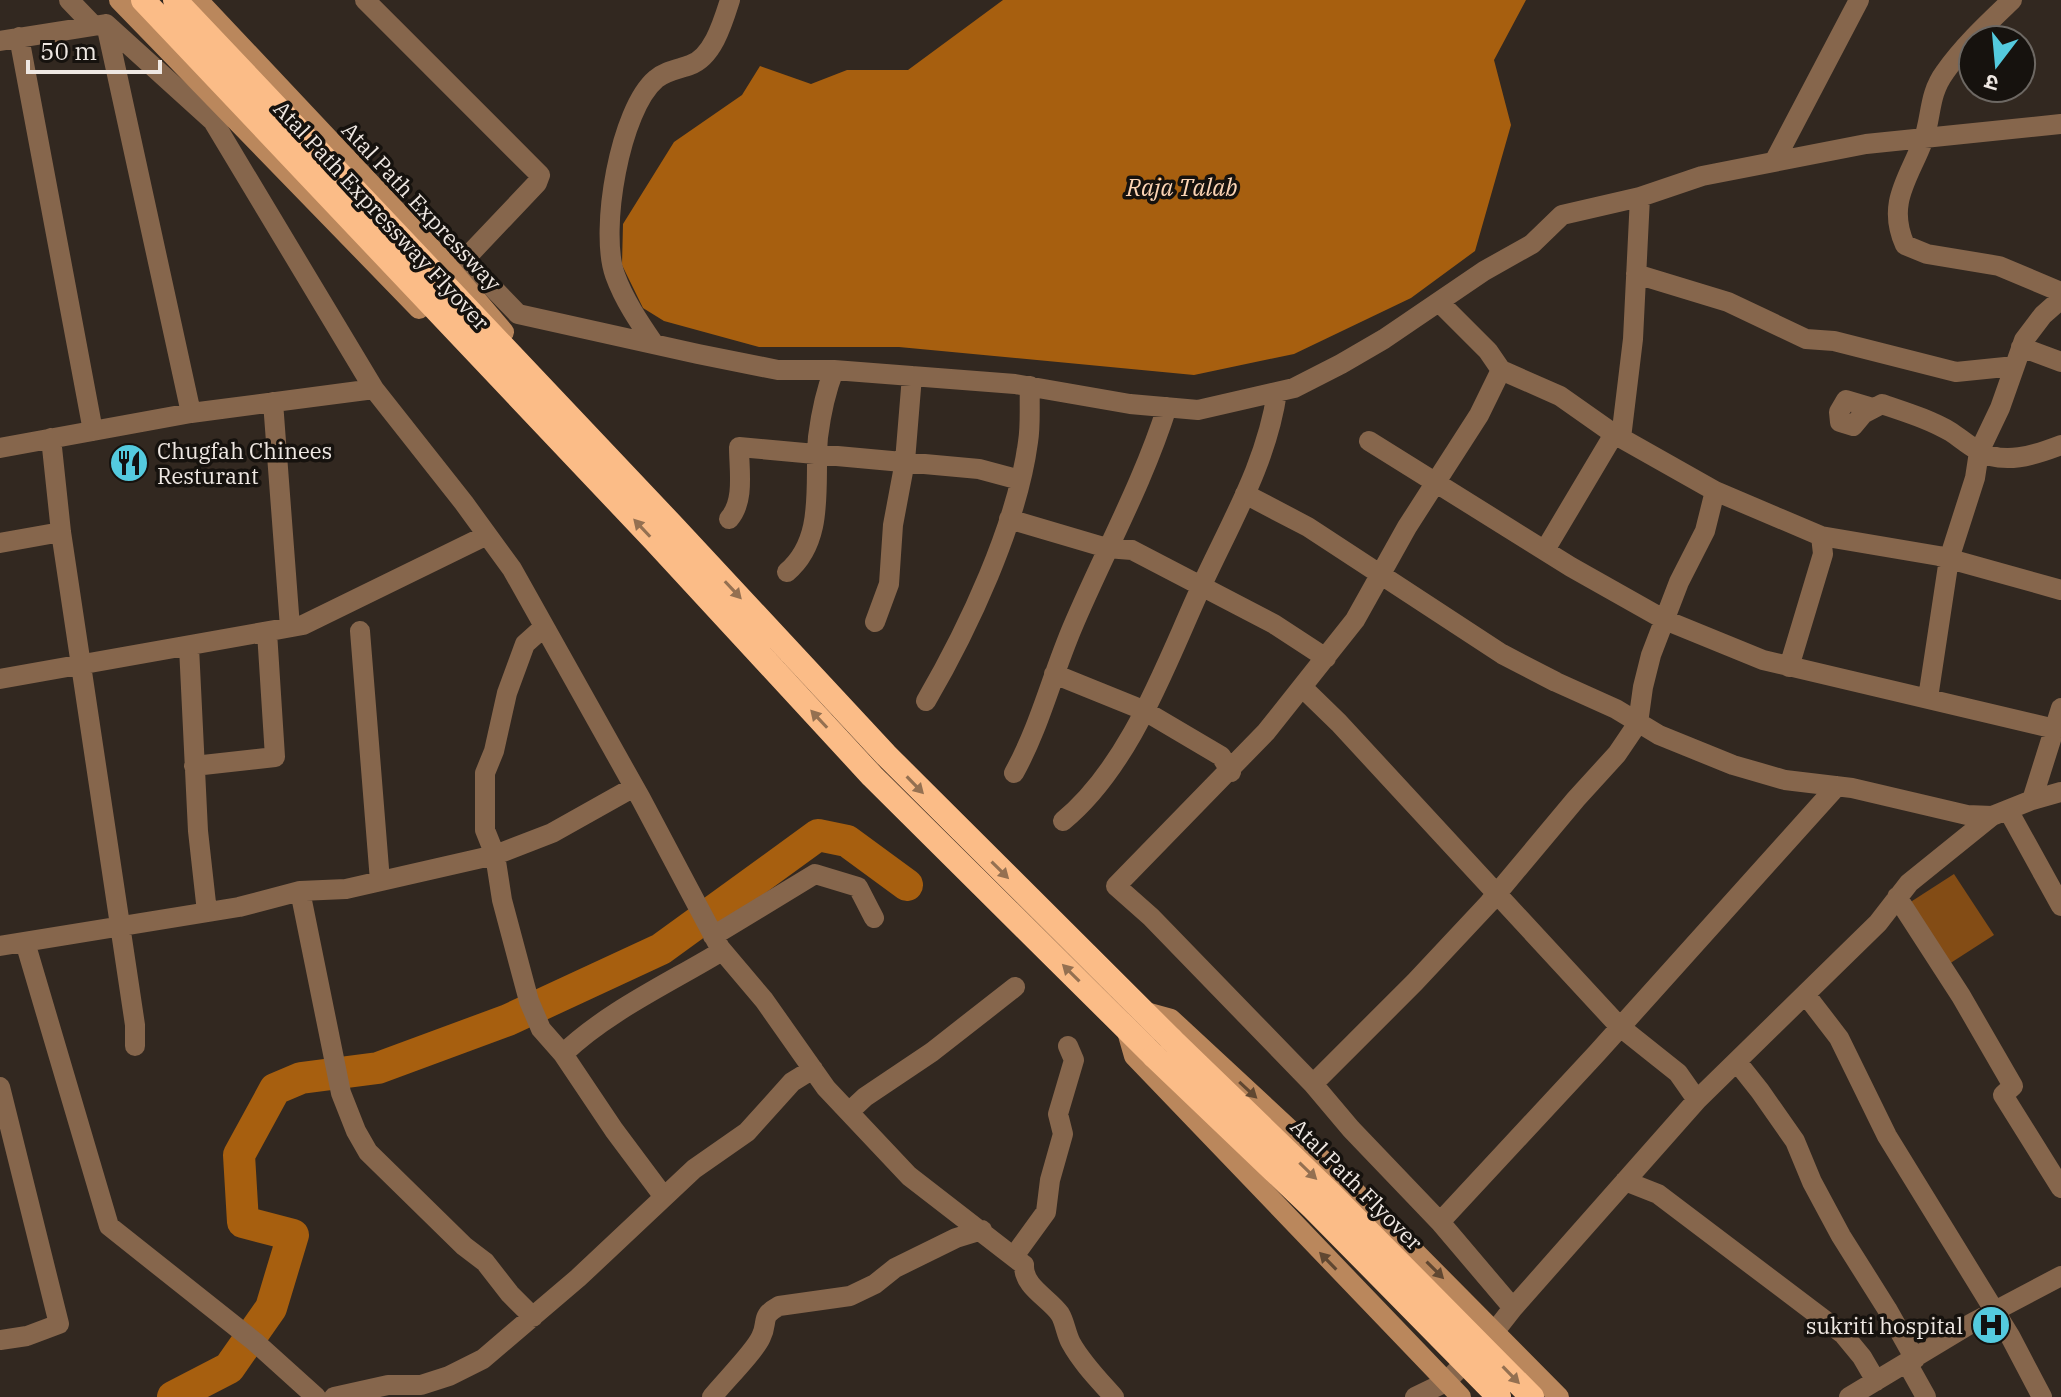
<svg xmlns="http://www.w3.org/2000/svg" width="2061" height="1397" viewBox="0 0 2061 1397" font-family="'IBM Plex Serif','Noto Sans Devanagari',serif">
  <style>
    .water { fill: #a75f0f }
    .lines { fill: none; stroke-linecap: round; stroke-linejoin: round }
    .river { stroke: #a75f0f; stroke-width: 32 }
    .building { fill: #834c15 }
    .street { stroke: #86664c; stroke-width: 20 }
    .secondary { stroke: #ba875c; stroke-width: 20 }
    .highway { stroke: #fbbc87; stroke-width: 24 }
    .highway-bridge { stroke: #fbbc87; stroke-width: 24 }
    .oneway { fill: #947051 }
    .oneway2 { fill: #604731 }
    .labels { text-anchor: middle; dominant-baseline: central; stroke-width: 7; stroke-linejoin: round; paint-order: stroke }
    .street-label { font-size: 22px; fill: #efe8e3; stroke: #16120e }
    .poi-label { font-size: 22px; fill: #efe8e3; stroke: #16120e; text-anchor: start }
    .water-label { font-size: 24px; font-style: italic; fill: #fdd5b5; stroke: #16120e }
  </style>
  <rect width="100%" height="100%" fill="#322820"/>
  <!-- water -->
  <path class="water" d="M1003,0h523l-32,60 17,65 -36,126 -64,47 -117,56 -100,21 -295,-28h-140l-95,-26 -21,-13 -21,-43 1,-41 51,-82 68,-47 18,-29 51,18 36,-14h61z"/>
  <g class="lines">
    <!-- river -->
    <path class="river" d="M173,1397l56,-29 42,-60 22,-73 -50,-13 -4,-67 36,-66 26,-11 77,-10 130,-48 153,-71 157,-114 29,6 60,44"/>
  </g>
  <!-- building -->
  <path class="building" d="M1954,874l40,61 -45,29 -40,-61z"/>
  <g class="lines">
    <!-- street -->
    <path class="street" d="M69,0l24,25
      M365,0l175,175 -3,8 -72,76 53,55 180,40 80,16h56l181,14 115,20 68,6 96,-22 47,-24 43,-25 100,-68 48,-27 30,-29 78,-18 62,-21 164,-32 195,-20
      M2012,0c-23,22 -48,45 -67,72 -17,23 -13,45 -22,69 -14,37 -37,62 -18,104l22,9 72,12 62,26
      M106,24l107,97 161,268
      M106,24l85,389
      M19,37l74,394
      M0,41l106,-17
      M1774,162l85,-162
      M1636,274l92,28 78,37 28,2 122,31 59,-6
      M1440,303l48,48 13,19 59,26 54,38 101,57 106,45 118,20 122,34
      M654,344c-15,-22 -30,-44 -39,-69 -16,-44 5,-166 41,-196 9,-8 23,-10 34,-14 23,-8 33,-43 40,-65
      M2021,347l40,15
      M1501,370l-22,45 -72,112 -52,93 -89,112 -150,154 35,31 162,167 38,45 89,93 73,86
      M273,402l17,225
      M1873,408l-27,-8 -7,12 1,10 13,4 10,-12 19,-10c23,8 47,15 69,28 9,6 17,13 26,18 26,16 58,5 84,-5
      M51,438l10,94 74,493v21
      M1621,438l12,-99 7,-142
      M1369,441l202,126 94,53 98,40 292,69
      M0,448l191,-35 183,-24 90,114 48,66 129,230 79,149 44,52 62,88 83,88 115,89c-1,22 25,33 36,49 5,8 6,20 11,29 11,20 28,37 43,54
      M1245,494l63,33 194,127 54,28 60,27 43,26 74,30 52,15 67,8 115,27 25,1 40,-16 29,-8
      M729,519c16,-18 10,-49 10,-72l240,22 41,11
      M1009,519l98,29 25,2 142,74 52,34
      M0,543l61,-11
      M1545,550l69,-116
      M787,572c39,-33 27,-89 31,-135 3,-24 7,-44 16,-67
      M875,622l14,-38 4,-59 12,-64 7,-85
      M544,627l-19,17 -18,49 -13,58 -9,22v57l10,25 7,45 27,101 12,28 22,25 51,76 50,67
      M360,631l20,250
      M189,647l9,184 9,81
      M1789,667l34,-113 -2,-18
      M1054,674l89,36 78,46 10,16
      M0,679l303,-54 184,-90
      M1303,688l36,35 280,303 59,47 19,27
      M1928,698l21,-139 26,-81 4,-26 21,-44 24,-68 19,-25 18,-16
      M926,701c42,-72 91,-176 102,-259 3,-18 1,-38 2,-56
      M194,766l81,-9 -8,-125
      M1014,773c26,-47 38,-98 59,-147 31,-73 70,-143 94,-219
      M2032,800l29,-92
      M2008,810l53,96
      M1063,821c68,-56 103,-158 139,-236 29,-63 65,-123 75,-193
      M300,891l41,202 15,38 12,21 96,94 21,16 25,32 23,23
      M1897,897l64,99 52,90 -10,9 58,93
      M713,936l102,-62 43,13 16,31
      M25,942l84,284 146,116 61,55
      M0,946l239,-39 61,-16 46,-2 149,-34 57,-22 82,-46
      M1806,995l33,43 48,98 123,200 32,61
      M563,1054c43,-42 108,-72 159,-103
      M1737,1062l23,29 35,50 17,41 29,54 46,73 28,50
      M1313,1084l102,-102 74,-79 87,-104 41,-45 21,-31 5,-36 8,-32 28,-73 26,-51 10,-40
      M0,1087l59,237 -32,12 -27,4
      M849,1112l16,-15 67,-45 83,-65
      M1625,1181l33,13 185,140 19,23 14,24
      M1440,1222l157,-169 240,-267
      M1014,1256l32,-44 4,-32 13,-46 -5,-20 16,-54 -6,-14
      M1907,1363l19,34
      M334,1397l54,-12h33l28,-9 34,-17 95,-81 116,-109 53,-37 45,-50 21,-13
      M712,1397c12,-15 43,-46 49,-60 8,-16 -2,-20 18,-31l71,-10 25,-12 20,-16 61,-30 26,-8
      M1415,1397l31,-15 49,-51 18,-23 184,-208 181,-177 31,-40 83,-67
      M1849,1397l123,-74 89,-47"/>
    <!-- secondary -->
    <path class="secondary" d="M119,0l300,309
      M198,0l243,258 63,74
      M1142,1011l29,8 167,155 221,223
      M1126,1028l8,28 327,341"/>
    <!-- highway -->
    <path class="highway" d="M143,0l512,541 217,235 282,280
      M175,0l497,525 214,230 285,284"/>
    <!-- highway-bridge -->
    <path class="highway-bridge" d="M1171,1039l158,153 203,205
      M1154,1056l159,152 186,189"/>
  </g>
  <!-- one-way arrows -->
  <defs><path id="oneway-solid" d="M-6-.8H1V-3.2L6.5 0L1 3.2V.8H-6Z" transform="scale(2)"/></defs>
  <g class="oneway">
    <use href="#oneway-solid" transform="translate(642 528) rotate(-133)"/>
    <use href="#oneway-solid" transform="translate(733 590) rotate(47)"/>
    <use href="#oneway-solid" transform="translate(819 719) rotate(-133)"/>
    <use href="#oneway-solid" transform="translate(915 785) rotate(46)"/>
    <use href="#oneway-solid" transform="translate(1000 870) rotate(45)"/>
    <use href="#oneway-solid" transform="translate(1071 973) rotate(-135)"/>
    <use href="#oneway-solid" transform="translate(1308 1171) rotate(44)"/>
    <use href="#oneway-solid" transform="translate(1511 1375) rotate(46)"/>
  </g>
  <g class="oneway2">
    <use href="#oneway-solid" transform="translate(1248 1090) rotate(43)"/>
    <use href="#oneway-solid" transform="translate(1328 1261) rotate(-134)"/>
    <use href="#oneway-solid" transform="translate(1435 1270) rotate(45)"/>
  </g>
  <!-- icons -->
  <defs>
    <symbol id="restaurant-disc" viewBox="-11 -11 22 22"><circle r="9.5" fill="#54cade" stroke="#16120e"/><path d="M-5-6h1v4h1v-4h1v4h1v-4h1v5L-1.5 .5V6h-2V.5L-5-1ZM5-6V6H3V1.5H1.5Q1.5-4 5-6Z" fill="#111"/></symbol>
    <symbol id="hospital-disc" viewBox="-11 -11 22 22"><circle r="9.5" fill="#54cade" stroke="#16120e"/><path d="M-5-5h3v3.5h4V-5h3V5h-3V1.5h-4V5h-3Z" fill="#111"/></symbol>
  </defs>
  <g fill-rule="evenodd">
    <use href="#restaurant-disc" x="107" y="441" width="44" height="44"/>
    <use href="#hospital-disc" x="1969" y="1303" width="44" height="44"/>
  </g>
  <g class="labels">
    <!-- street labels -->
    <g class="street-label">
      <text transform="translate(422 206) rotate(47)">Atal Path Expressway</text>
      <text transform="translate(382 215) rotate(47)">Atal Path Expressway Flyover</text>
      <text transform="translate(1357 1184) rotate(45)">Atal Path Flyover</text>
    </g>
    <!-- poi labels -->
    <g class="poi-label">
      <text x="157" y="450">Chugfah Chinees<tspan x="157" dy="25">Resturant</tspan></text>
      <text x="1963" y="1325" text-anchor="end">sukriti hospital</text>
    </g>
    <!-- water labels -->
    <g class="water-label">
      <text x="1182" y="187">Raja Talab</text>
    </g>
  </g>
  <!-- north arrow -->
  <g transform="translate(1997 64) rotate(196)"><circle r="38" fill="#16120e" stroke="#6d6863" stroke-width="2"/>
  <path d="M0-6L14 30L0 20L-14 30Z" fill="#54cade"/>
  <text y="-12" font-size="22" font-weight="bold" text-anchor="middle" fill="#efe8e3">उ</text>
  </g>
  <!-- scale -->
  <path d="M28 60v12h132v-12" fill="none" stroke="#efe8e3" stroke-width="4"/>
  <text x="40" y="60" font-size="24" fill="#efe8e3" stroke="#16120e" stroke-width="6" paint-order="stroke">50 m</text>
</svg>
